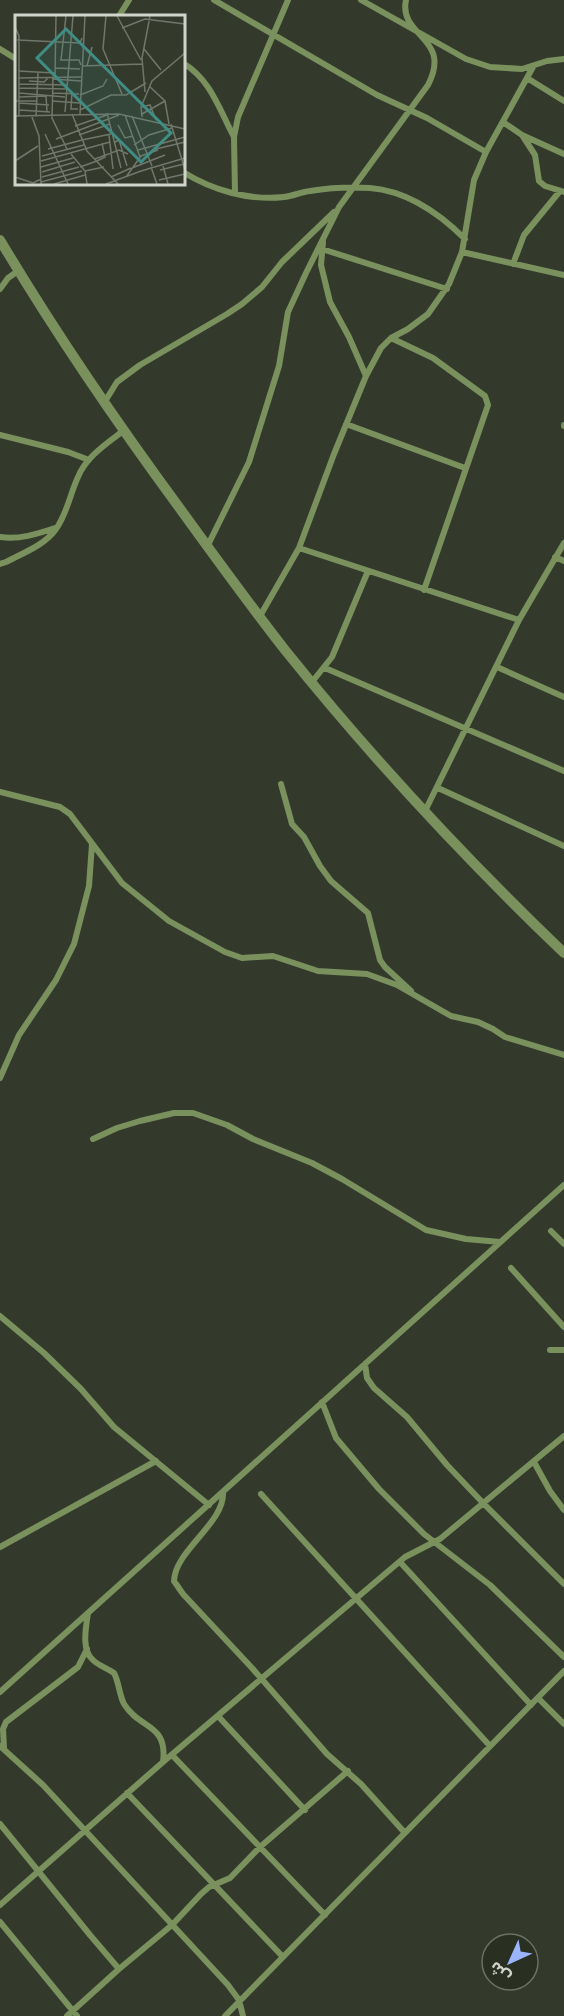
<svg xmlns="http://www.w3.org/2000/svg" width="564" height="2016" viewBox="0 0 564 2016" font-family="'PT Sans Narrow','Noto Sans Arabic',sans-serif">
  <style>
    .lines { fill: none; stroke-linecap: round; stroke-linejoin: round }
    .minor { stroke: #7a915e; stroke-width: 6 }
    .tertiary { stroke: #7a915e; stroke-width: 10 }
    .inset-road { fill: none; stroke: #71776b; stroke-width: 1.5 }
    .view { fill: #3f8d85; fill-opacity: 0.15; stroke: #3f8d85; stroke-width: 3 }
    .inset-edge { fill: none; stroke: #cfd3ca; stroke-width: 3 }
  </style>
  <rect width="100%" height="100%" fill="#333a2c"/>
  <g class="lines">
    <!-- minor -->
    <path class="minor" d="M214,0l163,95 50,23 59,34
      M361,0l105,59 24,8 32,2 25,-8 17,-2
      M119,16l10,-16
      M0,49l16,10
      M183,63c28,17 36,46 51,74
      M527,78l37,23
      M503,122l19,13 42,19
      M522,135l13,20 4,26 6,5 19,6
      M183,172c29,18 66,29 101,25 9,-1 17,-5 26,-6 19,-3 41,-4 60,-3 37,3 70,26 95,51
      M235,193l-1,-56 4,-20 50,-117
      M323,242l-2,23 9,37 19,35 17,39
      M322,249l125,40
      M462,252l102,23
      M513,264l11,-29 36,-44
      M0,289l8,-11 10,-7
      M391,338l42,20 52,38 3,9 -64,185
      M104,403l13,-21 23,-17 87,-51 15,-10 20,-17 20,-25 52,-50
      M346,424l119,44
      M564,425v1
      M0,435l68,17 21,8
      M0,537c19,3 37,-3 55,-9
      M207,547l42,-85 30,-96 9,-54 18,-39 33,-66 89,-122c25,-48 -30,-48 -22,-85
      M299,548l220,72
      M555,557l9,4
      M0,564l6,-2c17,-9 39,-17 50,-33 11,-15 14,-35 22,-52 8,-20 28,-33 45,-46
      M260,616l39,-68 35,-94 32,-78 15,-28 10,-10 17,-9 20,-15 21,-30 13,-32 12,-72 12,-28 47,-85
      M497,667l67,30
      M325,668l239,103
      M312,682l20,-25 36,-86
      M281,784l11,40 12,13 16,29 11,15 37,32 12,47 5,7 26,24
      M438,788l126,58
      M0,792l60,15 10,7 52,69 47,38 56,31 17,6 31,-2 45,15 49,3 30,11 54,31 27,6 15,7 12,8 59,18
      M425,811l94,-191 45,-77
      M0,1078l19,-43 37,-55 18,-36 15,-58 3,-42
      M93,1139l24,-11 23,-7 34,-8h19l34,12 26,14 59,24 30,16 84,51 40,9 34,3
      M551,1231l13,13
      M511,1268l53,59
      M0,1316l44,37 37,36 33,38 95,78
      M550,1350h14
      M365,1364l2,14 7,10 33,29 40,48 37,39 80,80
      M322,1402l14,36 43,51 45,45 66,51 74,72
      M534,1462l16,29 14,19
      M223,1492c2,31 -48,58 -49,89l9,13 69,74 75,86 34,30 44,49
      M261,1494l229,252
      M0,1547l156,-86
      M400,1562l131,143
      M88,1613c-2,14 -7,37 5,47 6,6 14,8 21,13 5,9 5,21 10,31 16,26 44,19 39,58
      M0,1692l564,-507
      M538,1698l26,26
      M218,1716l87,94
      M0,1746l43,39 185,200 11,15 4,16
      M4,1748l-1,-19 3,-7 72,-55 9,-18
      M172,1755l153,160
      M127,1793l156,164
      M0,1824l90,111 29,34
      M0,1905l163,-143 242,-205 35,-18 124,-103
      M0,1922l77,94
      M67,2016l52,-47 53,-44 29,-31 8,-7 21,-9 30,-31 88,-76
      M225,2016l339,-345"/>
    <!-- tertiary -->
    <path class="tertiary" d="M0,240c56,94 117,183 181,270 34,47 68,94 104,140 86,107 180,208 279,303"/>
  </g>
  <!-- overview -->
  <g transform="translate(15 15)">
    <rect width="170" height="170" fill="#333a2c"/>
    <path class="inset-road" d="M91,1l-3,33 19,45M102,1l24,44M0,12l4,9v80M107,13l23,-9 40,5M2,25l63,3 2,-5M129,34l17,21M45,45h19l2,5M46,45l5,-44M67,51l60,-2M72,51l5,-19M40,53l25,1M3,56l37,2M38,62l-1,41 15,31M40,62l1,-61M3,63l63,-1M37,64l29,2M14,66l15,1 4,-4M4,69l48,1M134,71l16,15 4,23M4,73l48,1M57,77l-1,17h7M130,77l-3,-34 8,-42M4,78l46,4M37,78l27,1M65,80l23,-9 4,-7M4,82l27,-1 1,16M0,86h22M37,86l28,2M4,88l30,2M127,92l8,-2 6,15M4,95l31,2M65,95l31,-15h15l20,-12M50,97l8,-96M92,98l14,55M57,99l15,37 31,33M65,99l5,-98M127,99l23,-13M110,100l15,42M0,101l104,-2 66,15M117,101l20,50M17,102l7,19 2,48M21,102l2,-44M127,102l-1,-10 11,-26 33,-28M156,109l14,46M103,110l7,13 8,-2M60,111l32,-11M30,119l23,50M64,120l31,-11M94,120l4,34M41,124l63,-24M67,125l29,-6M100,127l4,-2 8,26M119,130l15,-10 23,-7M33,134l34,-9M141,134l29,-7M123,135l47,-13M56,139l14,17 2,13M27,141l42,-11M80,144l24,-9 9,4M0,146l23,-15M26,146l69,-19M82,146l8,-4 -3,-14M148,151l5,18M26,152l32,-9M65,152l17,-6M136,152l6,17M117,153l33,-13M145,155l24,-6M70,156l19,-4M126,156l44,-13M27,157l33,-10M0,162l18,6 8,-4M27,162l37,-10M96,162l20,-9M111,162l15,-21 17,-6M144,165l26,-6M26,167l41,-11M39,169l31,-9M91,169l35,-13"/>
    <path class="view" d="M51,14l105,104 -30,29 -104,-104z"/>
    <rect width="170" height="170" class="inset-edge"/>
  </g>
  <!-- north arrow -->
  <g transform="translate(510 1962) rotate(225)"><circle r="28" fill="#293022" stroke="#6b7165" stroke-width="1.5"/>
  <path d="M0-4.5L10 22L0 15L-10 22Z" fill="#9cb4fd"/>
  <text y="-9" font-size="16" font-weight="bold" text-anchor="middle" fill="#cfd3ca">ش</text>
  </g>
</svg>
